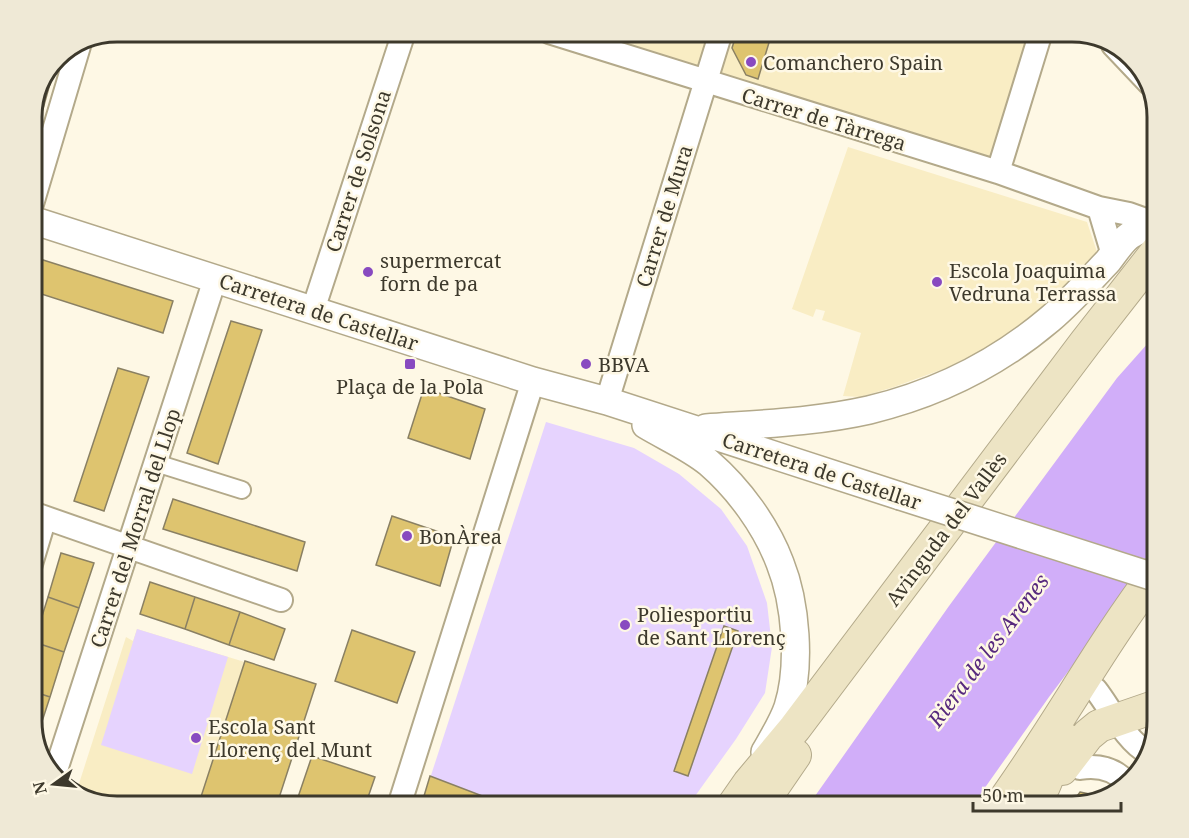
<svg xmlns="http://www.w3.org/2000/svg" width="1189" height="838" viewBox="0 0 1189 838" font-family="'Noto Serif',serif">
  <style>
    .built { fill: #f9edc4 }
    .green { fill: #e6d3fe }
    .water { fill: #d1aef9 }
    .building { fill: #dec46f; stroke: #8a8063; stroke-width: 1.5 }
    .lines { fill: none; stroke-linecap: round; stroke-linejoin: round }
    .pedestrian-casing { stroke: #b3a98a; stroke-width: 20 }
    .minor-casing { stroke: #b3a98a; stroke-width: 26 }
    .tertiary-casing { stroke: #b3a98a; stroke-width: 30 }
    .secondary-casing { stroke: #b3a98a; stroke-width: 34 }
    .pedestrian { stroke: #fff; stroke-width: 16 }
    .minor { stroke: #fff; stroke-width: 22 }
    .tertiary { stroke: #fff; stroke-width: 27 }
    .secondary { stroke: #ede4c4; stroke-width: 32 }
    .tertiary-bridge-casing { stroke: #b3a98a; stroke-width: 30; stroke-linecap: butt }
    .tertiary-bridge { stroke: #fff; stroke-width: 27 }
    .poi-dot { fill: #884ac0; stroke: #fef8e5; stroke-width: 2 }
    .labels { text-anchor: middle; dominant-baseline: central; stroke-width: 5; stroke-linejoin: round; paint-order: stroke }
    .poi-label { font-size: 20px; fill: #3d392c; stroke: #fef8e5; text-anchor: start }
    .street-label { font-size: 20px; fill: #3d392c; stroke: #fef8e5 }
    .water-label { font-size: 21px; font-style: italic; fill: #57297e; stroke: #fef8e5 }
    .rim { fill: none; stroke: #3d392c; stroke-width: 3 }
  </style>
  <rect width="100%" height="100%" fill="#fef8e5"/>
  <!-- built -->
  <path class="built" d="M585,32h445l-41,129z
    M848,147l239,75 10,30 -11,18 -26,25 -40,31 -45,28 -29,14 -52,19 -34,10 -17,-1 18,-63 -39,-13 3,-9 -9,-2 -3,8 -21,-8z
    M137,629l179,55 -40,122h-159l-41,-13 50,-156 7,4z"/>
  <!-- green -->
  <path class="green" d="M546,422l88,26 45,26 42,35 26,37 20,57 5,44 -7,46 -29,46 -48,67h-267z
    M137,629l91,28 -36,117 -91,-29z"/>
  <!-- water -->
  <path class="water" d="M1157,333v220l-108,144 -77,109h-164l141,-200 168,-228z"/>
  <!-- building -->
  <path class="building" d="M737,32h18l16,4 -13,43 -12,-4 -14,-27z
    M51,73h2l-21,75v-37z
    M40,259l133,42 -10,32 -131,-42v-8z
    M231,321l31,9 -44,134 -31,-11z
    M118,368l31,9 -45,134 -30,-10z
    M424,388l61,21 -15,50 -62,-21z
    M32,455l8,3 -8,27z
    M173,499l132,43 -8,29 -134,-42z
    M392,516l62,21 -14,49 -64,-21z
    M61,553l33,10 -15,45 -31,-11z
    M150,582l45,15 -10,32 -45,-15z
    M48,597l31,11 -15,44 -30,-10z
    M195,597l45,15 -11,33 -44,-16z
    M240,612l45,17 -11,31 -45,-15z
    M724,626l14,5 -50,145 -14,-5z
    M352,630l63,22 -18,51 -62,-22z
    M34,642l30,10 -14,45 -18,-6v-42z
    M245,661l71,23 -38,117 -5,-2 -2,7h-73z
    M32,691l18,6 -14,43 -4,-14z
    M312,756l63,21 -10,29h-70z
    M430,776l76,29v1h-85z
    M1080,792l29,6 -39,8z"/>
  <g class="lines">
    <defs>
      <path id="pedestrian" d="M156,463l86,27
        M32,571l16,-53"/>
      <path id="minor" d="M549,32l449,140 101,36 30,6 28,10
        M1113,45l36,38
        M998,172l43,-140
        M32,204l47,-158
        M1099,208l14,47
        M313,310l91,-278
        M607,401l114,-369
        M32,513l249,87
        M1096,690c14,18 31,52 51,62
        M1080,768c19,-3 35,1 47,15
        M54,776l161,-497
        M399,806l134,-425"/>
      <path id="tertiary" d="M32,220l501,161 74,20 293,95
        M646,425c20,12 45,23 63,38 30,26 57,63 71,100 16,40 21,103 8,144 -5,15 -15,31 -23,45
        M706,428c54,-4 110,-6 163,-18 67,-16 128,-46 181,-91 21,-18 39,-38 58,-58 7,-9 15,-22 24,-27 8,-5 17,-7 25,-10"/>
      <path id="secondary" d="M1062,769l26,-34 11,-9 58,-20
        M733,806l16,-23 46,-55 290,-385 72,-92
        M760,806l35,-51
        M1000,806c55,-76 100,-160 157,-235
        M1029,806l15,-20 10,-24 13,-22"/>
    </defs>
    <!-- pedestrian casing -->
    <use href="#pedestrian" class="pedestrian-casing"/>
    <!-- minor casing -->
    <use href="#minor" class="minor-casing"/>
    <!-- tertiary casing -->
    <use href="#tertiary" class="tertiary-casing"/>
    <!-- secondary casing -->
    <use href="#secondary" class="secondary-casing"/>
    <!-- pedestrian -->
    <use href="#pedestrian" class="pedestrian"/>
    <!-- minor -->
    <use href="#minor" class="minor"/>
    <!-- tertiary -->
    <use href="#tertiary" class="tertiary"/>
    <!-- secondary -->
    <use href="#secondary" class="secondary"/>
    <defs>
      <path id="tertiary-bridge" d="M900,496l257,82"/>
    </defs>
    <!-- tertiary-bridge casing -->
    <use href="#tertiary-bridge" class="tertiary-bridge-casing"/>
    <!-- tertiary-bridge -->
    <use href="#tertiary-bridge" class="tertiary-bridge"/>
  </g>
  <!-- markers -->
  <g class="poi-dot">
    <circle cx="751" cy="62" r="6"/>
    <circle cx="368" cy="272" r="6"/>
    <circle cx="937" cy="282" r="6"/>
    <rect x="404" y="358" width="12" height="12" rx="3"/>
    <circle cx="586" cy="364" r="6"/>
    <circle cx="407" cy="536" r="6"/>
    <circle cx="625" cy="625" r="6"/>
    <circle cx="196" cy="738" r="6"/>
  </g>
  <g class="labels">
    <!-- poi labels -->
    <g class="poi-label">
      <text x="763" y="62">Comanchero Spain</text>
      <text x="380" y="260">supermercat<tspan x="380" dy="23">forn de pa</tspan></text>
      <text x="949" y="270">Escola Joaquima<tspan x="949" dy="23">Vedruna Terrassa</tspan></text>
      <text x="598" y="364">BBVA</text>
      <text x="410" y="386" text-anchor="middle">Plaça de la Pola</text>
      <text x="419" y="536">BonÀrea</text>
      <text x="637" y="614">Poliesportiu<tspan x="637" dy="23">de Sant Llorenç</tspan></text>
      <text x="208" y="726">Escola Sant<tspan x="208" dy="23">Llorenç del Munt</tspan></text>
    </g>
    <!-- street labels -->
    <g class="street-label">
      <text transform="translate(824 119) rotate(17)">Carrer de Tàrrega</text>
      <text transform="translate(358 171) rotate(-72)">Carrer de Solsona</text>
      <text transform="translate(664 216) rotate(-73)">Carrer de Mura</text>
      <text transform="translate(319 312) rotate(18)">Carretera de Castellar</text>
      <text transform="translate(822 471) rotate(18)">Carretera de Castellar</text>
      <text transform="translate(135 528) rotate(-72)">Carrer del Morral del Llop</text>
      <text transform="translate(946 529) rotate(-53)">Avinguda del Vallès</text>
    </g>
    <!-- water labels -->
    <g class="water-label">
      <text transform="translate(988 650) rotate(-53)">Riera de les Arenes</text>
    </g>
  </g>
  <!-- crop -->
  <path d="M0 0H1189V838H0ZM117 42H1072A75 75 0 0 1 1147 117V721A75 75 0 0 1 1072 796H117A75 75 0 0 1 42 721V117A75 75 0 0 1 117 42Z" fill="#efe9d6" fill-rule="evenodd"/>
  <path class="rim" d="M117 42H1072A75 75 0 0 1 1147 117V721A75 75 0 0 1 1072 796H117A75 75 0 0 1 42 721V117A75 75 0 0 1 117 42Z"/>
  <!-- north arrow -->
  <g transform="translate(54 784) rotate(255)" stroke="#fef8e5" stroke-width="4.5" paint-order="stroke">
  <path d="M0-4.5L10 22L0 15L-10 22Z" fill="#3d392c"/>
  <text y="-9" font-size="16" font-weight="bold" text-anchor="middle" fill="#3d392c">N</text>
  </g>
  <!-- scale -->
  <path d="M973 802v9h148v-9" fill="none" stroke="#3d392c" stroke-width="3"/>
  <text x="982" y="802" font-size="18" fill="#3d392c" stroke="#fef8e5" stroke-width="4.5" paint-order="stroke">50 m</text>
</svg>
